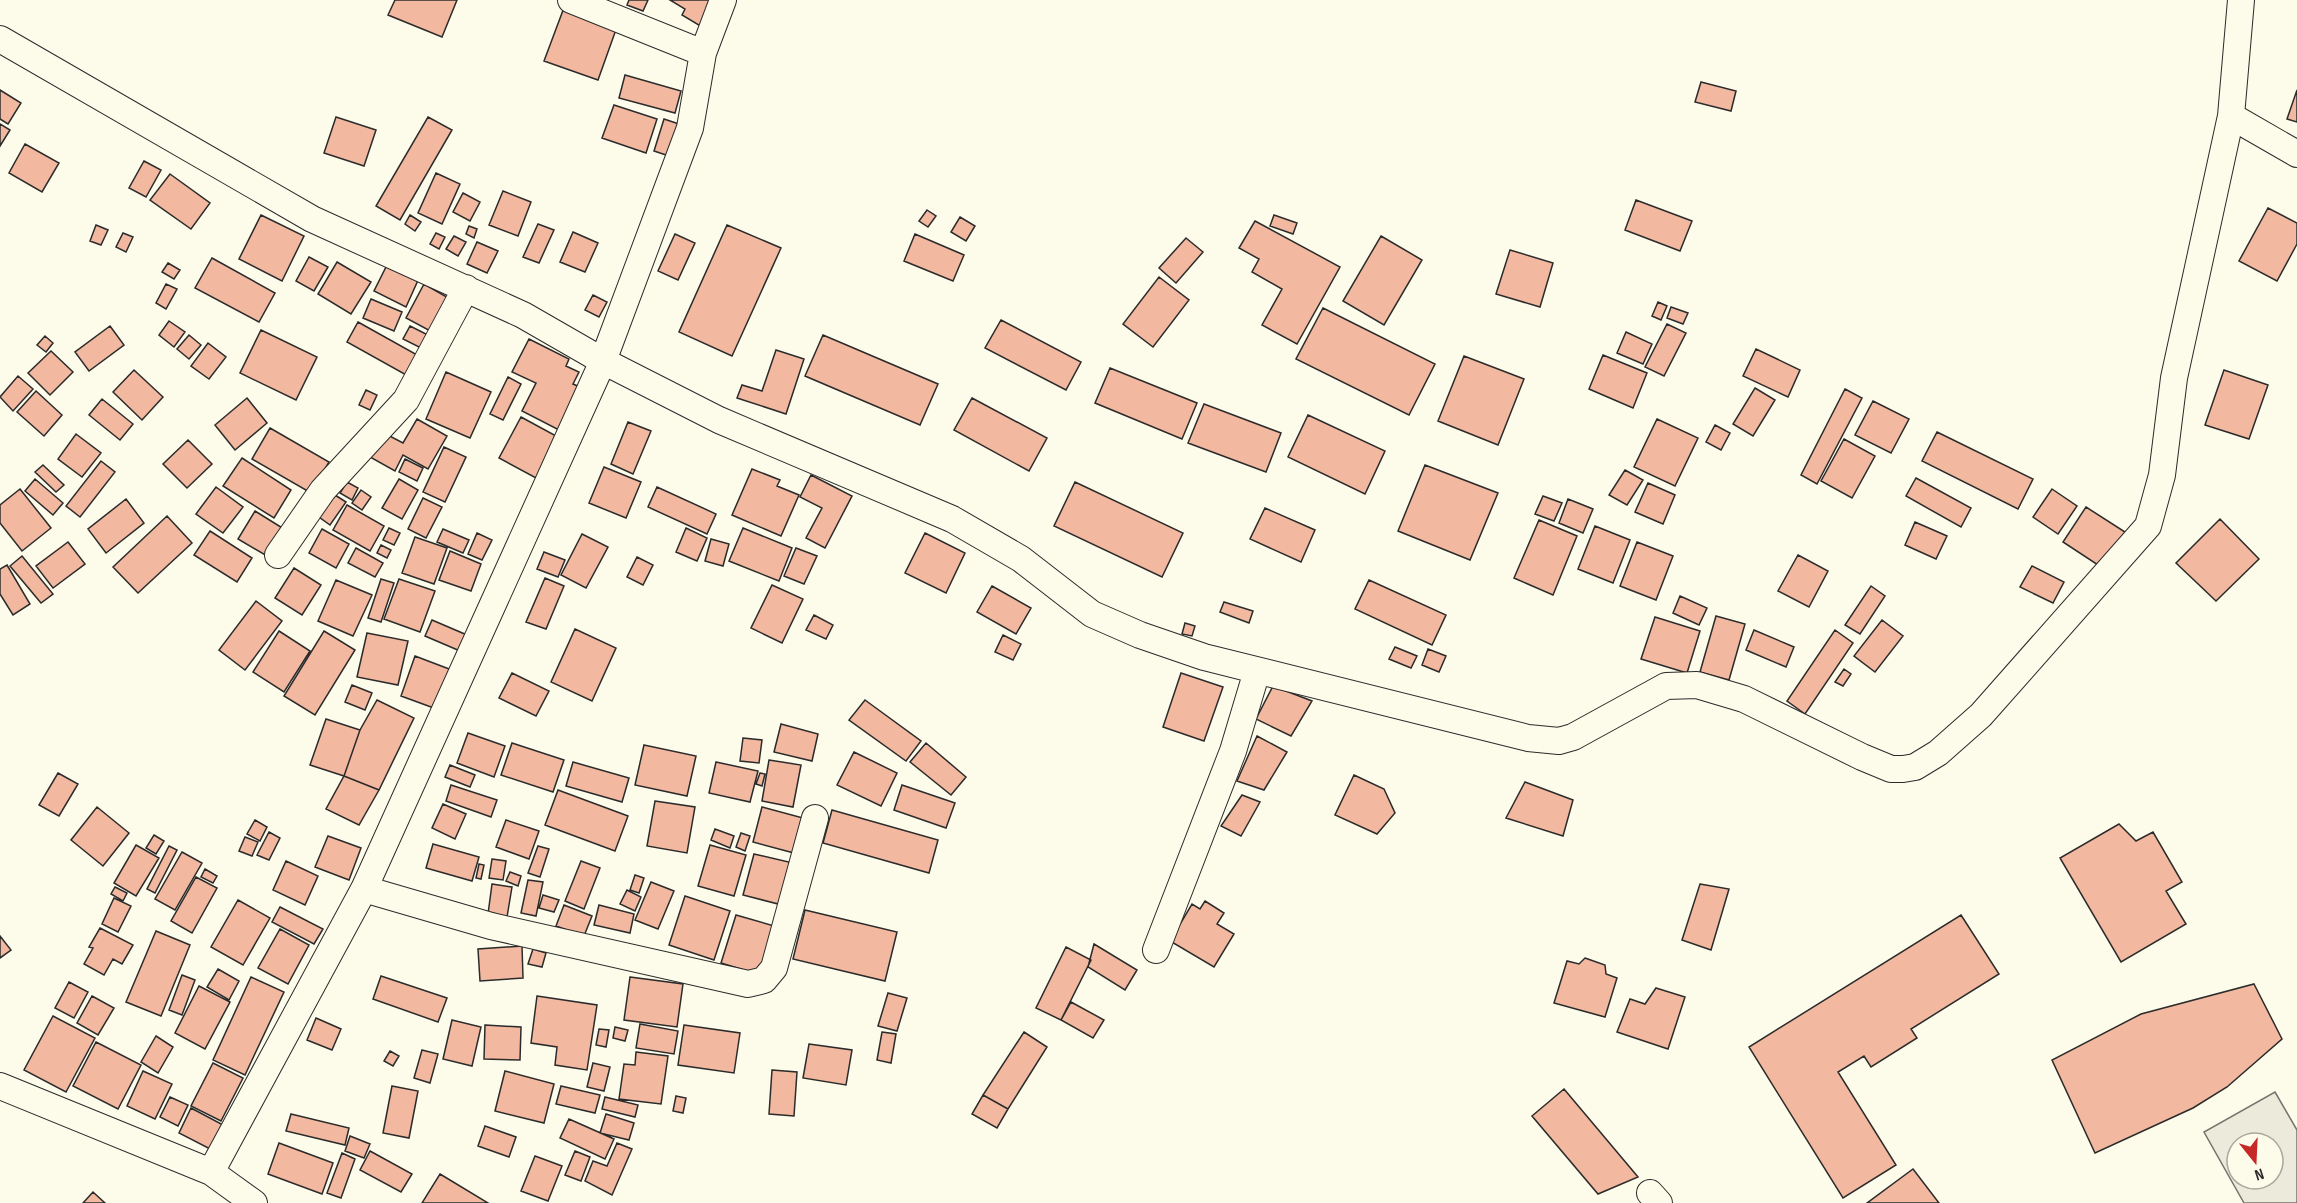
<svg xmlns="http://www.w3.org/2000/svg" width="2297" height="1203" viewBox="0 0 2297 1203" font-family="'Sofia Sans Condensed',sans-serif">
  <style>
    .green { fill: #ecebdb; stroke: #74746e; stroke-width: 1.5; fill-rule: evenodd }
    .building { fill: #f2b8a0; stroke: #2b2b2b; stroke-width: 1.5 }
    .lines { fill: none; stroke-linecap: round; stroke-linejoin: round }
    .street-casing { stroke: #2b2b2b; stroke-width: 28 }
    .street { stroke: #fdfbea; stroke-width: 26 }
  </style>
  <rect width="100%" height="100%" fill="#fdfbea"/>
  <!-- green -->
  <path class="green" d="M2275,1092l22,38v73h-53l-40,-71zM2237,1143h36v36h-36z"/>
  <!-- building -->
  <path class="building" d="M395,0h62l-15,37 -54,-22z
    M629,0h19l-5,11 -16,-6z
    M670,0h48l-16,27 -20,-12 3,-6z
    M565,5l53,19 -20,56 -54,-19z
    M625,75l56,16 -6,22 -56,-15z
    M1701,82l35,9 -5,20 -36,-9z
    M0,90l21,13 -13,21 -8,-5z
    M2297,90v32l-10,-3z
    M614,105l43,14 -11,34 -44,-15z
    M336,117l40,13 -12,36 -40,-13z
    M428,117l24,13 -52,90 -24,-14z
    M664,119l21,7 -10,32 -21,-7z
    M0,124l10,6 -10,16z
    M25,144l34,19 -17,29 -33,-19z
    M144,161l17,9 -15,27 -17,-9z
    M436,173l24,11 -18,40 -24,-11z
    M170,174l40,29 -19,26 -41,-29z
    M503,191l28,11 -13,34 -29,-11z
    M463,193l17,9 -10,19 -17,-9z
    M1636,200l56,21 -12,30 -55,-21z
    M2268,208l29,15v21l-20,37 -38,-20z
    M927,210l9,6 -8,11 -9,-6z
    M261,215l43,21 -22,45 -43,-22z
    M410,215l11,7 -6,9 -10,-7z
    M1274,215l23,8 -4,11 -23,-8z
    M960,217l15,9 -9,15 -15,-9z
    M1255,221l85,46 -43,77 -35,-19 20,-36 -30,-17 7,-13 -20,-11z
    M538,224l16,6 -15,33 -16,-6z
    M96,225l12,5 -7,15 -11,-4z
    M727,225l54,23 -49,108 -53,-24z
    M469,226l8,3 -3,9 -8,-4z
    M573,232l25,11 -13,29 -25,-10z
    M123,233l10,4 -7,15 -10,-5z
    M436,233l9,4 -6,12 -9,-5z
    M675,234l20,9 -17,37 -20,-9z
    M915,234l49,21 -11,26 -49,-20z
    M454,236l12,6 -8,14 -12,-7z
    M1381,236l41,24 -38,65 -41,-24z
    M1186,238l17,14 -27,31 -17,-15z
    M477,242l21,9 -11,22 -20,-9z
    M1510,250l43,13 -13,44 -44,-13z
    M309,257l19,10 -14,24 -18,-10z
    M212,258l63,35 -16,29 -64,-34z
    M337,262l34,20 -20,32 -33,-20z
    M168,263l12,7 -6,9 -12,-7z
    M388,263l31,15 -13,29 -32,-16z
    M1159,277l30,23 -36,47 -30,-23z
    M166,284l11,5 -11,20 -10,-6z
    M424,284l28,16 -18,33 -28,-15z
    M593,295l14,7 -8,15 -14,-7z
    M371,299l31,13 -8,19 -31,-13z
    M1658,302l9,4 -6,14 -9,-4z
    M1671,307l17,6 -5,11 -16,-6z
    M1323,308l112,56 -26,51 -113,-56z
    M1001,320l80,42 -15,28 -81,-42z
    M169,321l16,11 -11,15 -15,-12z
    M358,322l61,34 -11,20 -61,-34z
    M1667,324l19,9 -22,43 -19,-9z
    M110,326l14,19 -35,26 -14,-19z
    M410,326l22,11 -7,13 -22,-11z
    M261,330l56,27 -21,43 -56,-27z
    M1626,332l26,12 -9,20 -26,-11z
    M189,335l12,10 -12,14 -12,-10z
    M823,335l115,49 -18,41 -115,-49z
    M45,336l8,7 -7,9 -9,-7z
    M529,339l40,20 -3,7 13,6 -6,12 7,3 -21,43 -37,-19 14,-28 -24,-11z
    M208,343l18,14 -17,22 -18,-13z
    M1756,349l44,21 -12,27 -45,-21z
    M776,350l28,9 -18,55 -49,-16 5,-13 20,6z
    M51,351l22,21 -23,23 -22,-22z
    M1603,355l44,18 -14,35 -44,-19z
    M1464,356l60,23 -26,66 -60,-24z
    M1110,368l87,35 -15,36 -87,-36z
    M134,370l29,27 -21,23 -29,-28z
    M2224,370l44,15 -19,54 -44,-14z
    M446,372l45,20 -21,46 -44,-19z
    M18,376l15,13 -20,22 -13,-14z
    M508,377l13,7 -18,36 -13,-6z
    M1755,388l20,12 -22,36 -20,-12z
    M1845,389l17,9 -45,86 -16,-9z
    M366,390l11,5 -7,15 -11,-5z
    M36,391l26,24 -18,21 -27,-24z
    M247,398l20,25 -32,27 -20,-25z
    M972,398l75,40 -18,33 -75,-41z
    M102,399l31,25 -13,16 -31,-25z
    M1873,401l36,18 -18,34 -36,-18z
    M1204,404l77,29 -15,39 -78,-29z
    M1308,415l77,36 -20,43 -77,-37z
    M521,417l37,20 -22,41 -37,-20z
    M417,419l30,17 -19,33 -25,-14 -8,16 -25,-14 14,-24 19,10z
    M1657,419l41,19 -23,48 -41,-19z
    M628,422l23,9 -18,43 -22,-10z
    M1715,425l15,8 -9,17 -15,-8z
    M270,428l59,34 -18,31 -59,-34z
    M1937,432l96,47 -15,30 -96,-48z
    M76,434l25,19 -19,24 -24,-18z
    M1844,439l31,17 -23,42 -31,-17z
    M188,440l24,24 -25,24 -24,-24z
    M444,447l22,10 -21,45 -22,-10z
    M242,458l49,32 -17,28 -51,-32z
    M405,459l18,9 -6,13 -18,-9z
    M101,461l14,11 -35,45 -14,-11z
    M43,465l21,20 -8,7 -21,-20z
    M1425,465l73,28 -28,67 -72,-29z
    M604,467l37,15 -15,36 -37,-15z
    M752,469l28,11 -3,6 22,9 -18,41 -49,-21z
    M1625,470l18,10 -16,25 -18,-10z
    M811,475l41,21 -27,52 -19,-10 16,-30 -22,-11z
    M1916,478l55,30 -10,19 -55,-31z
    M35,479l28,24 -10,12 -28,-24z
    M399,479l19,11 -16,29 -20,-11z
    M347,482l11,6 -6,12 -12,-7z
    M1075,482l108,51 -21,44 -108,-51z
    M1648,483l27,12 -12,29 -28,-12z
    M216,487l27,20 -20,26 -27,-19z
    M657,487l59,27 -9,20 -59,-27z
    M20,489l31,39 -29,23 -22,-28v-18z
    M2052,489l25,17 -19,28 -25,-17z
    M361,490l10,7 -9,13 -10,-7z
    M335,495l11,7 -16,23 -11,-8z
    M1543,496l19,7 -8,18 -19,-7z
    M423,498l19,9 -16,31 -18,-9z
    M126,499l18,24 -38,30 -18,-24z
    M1568,499l25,10 -10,24 -24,-10z
    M347,505l37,21 -14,25 -37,-21z
    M2086,507l39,25 -24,35 -38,-25z
    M1265,508l50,22 -14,32 -51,-23z
    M255,511l29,18 -17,27 -29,-17z
    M167,516l25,27 -54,50 -25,-26z
    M2220,519l39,40 -43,42 -40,-38z
    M1539,520l38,16 -24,59 -39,-17z
    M1915,522l32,14 -11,23 -31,-14z
    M1595,526l35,14 -17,43 -35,-14z
    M389,528l11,5 -6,12 -11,-5z
    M686,528l21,10 -10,23 -21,-9z
    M743,528l49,20 -13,33 -50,-20z
    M322,529l27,15 -13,24 -27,-15z
    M443,529l26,11 -6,13 -26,-11z
    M210,531l42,27 -15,24 -43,-27z
    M477,533l15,7 -10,20 -14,-6z
    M925,533l40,20 -19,40 -41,-20z
    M582,534l26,13 -22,41 -25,-13z
    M415,537l32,11 -13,36 -32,-11z
    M711,539l18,5 -6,22 -18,-5z
    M68,542l17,22 -32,24 -17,-22z
    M1637,542l36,14 -17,44 -36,-14z
    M381,545l10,5 -4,8 -10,-5z
    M356,548l27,15 -8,14 -27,-14z
    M796,548l21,8 -13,28 -20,-8z
    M450,551l31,13 -10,27 -32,-11z
    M544,552l21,8 -7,17 -21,-8z
    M1798,555l30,16 -19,36 -31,-16z
    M22,556l31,38 -12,9 -31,-37z
    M637,557l16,8 -10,20 -16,-8z
    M7,565l23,39 -17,11 -13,-21v-25z
    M2032,566l32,16 -11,21 -33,-16z
    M294,568l27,17 -19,30 -27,-17z
    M545,578l19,8 -18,43 -20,-7z
    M381,579l13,4 -13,39 -13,-4z
    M399,579l36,12 -15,41 -36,-13z
    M336,580l36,15 -19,41 -35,-15z
    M1369,580l77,35 -14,30 -77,-36z
    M772,585l31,14 -21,44 -31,-15z
    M992,586l39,22 -15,26 -39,-22z
    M1871,586l14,10 -25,38 -15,-9z
    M1680,596l27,12 -8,17 -26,-12z
    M256,601l26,20 -37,49 -26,-20z
    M1224,602l29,9 -4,12 -29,-11z
    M814,615l19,10 -7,14 -20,-9z
    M1716,616l29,8 -16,56 -29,-8z
    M1655,617l45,14 -13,42 -46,-14z
    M432,620l35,15 -7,16 -35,-15z
    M1882,620l21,16 -28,36 -21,-16z
    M1185,623l10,3 -3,10 -10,-2z
    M575,629l41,19 -24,53 -41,-19z
    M1754,630l40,17 -8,20 -40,-17z
    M1835,630l18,13 -48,71 -18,-13z
    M279,631l31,20 -26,41 -31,-20z
    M324,631l31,19 -40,65 -31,-19z
    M367,633l41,8 -10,44 -41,-8z
    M1003,635l18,9 -8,16 -18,-8z
    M1395,647l22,9 -6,12 -22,-9z
    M1428,649l18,7 -7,16 -17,-7z
    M415,656l42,16 -15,39 -41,-15z
    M1844,669l7,5 -8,12 -8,-4z
    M512,673l37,18 -13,25 -37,-18z
    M1181,673l42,14 -19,54 -41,-14z
    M352,685l20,8 -7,17 -20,-8z
    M1273,686l39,15 -21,35 -35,-17z
    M377,700l37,18 -35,72 -35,-14 16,-46z
    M865,700l56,41 -15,20 -57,-41z
    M326,719l34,11 -16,46 -34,-11z
    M781,724l37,10 -6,27 -38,-9z
    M468,733l37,13 -11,31 -37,-14z
    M1257,736l30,16 -23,38 -27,-9z
    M743,738l19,2 -3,23 -19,-2z
    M512,743l52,17 -11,32 -52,-17z
    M926,743l40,34 -15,18 -41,-33z
    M644,745l52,11 -9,40 -52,-11z
    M854,752l43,21 -16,33 -44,-21z
    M769,760l32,5 -8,42 -31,-6z
    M573,762l56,16 -7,24 -56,-16z
    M716,762l42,9 -8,31 -41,-9z
    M450,765l25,10 -5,12 -25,-10z
    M58,773l20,11 -19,32 -20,-11z
    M760,773l5,1 -3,12 -6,-2z
    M1354,775l30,14 11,24 -18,21 -42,-19z
    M344,776l35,14 -20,35 -33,-16z
    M1525,782l48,18 -10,36 -57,-18z
    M451,785l46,15 -6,17 -45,-16z
    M902,785l53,18 -9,25 -52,-18z
    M558,790l70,26 -13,35 -70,-26z
    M1242,795l18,7 -19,34 -20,-10z
    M655,801l40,6 -8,46 -40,-7z
    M443,804l23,10 -11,25 -23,-11z
    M97,807l32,26 -26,33 -32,-26z
    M762,807l41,11 -9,35 -41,-11z
    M832,810l106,30 -9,33 -106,-30z
    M255,820l12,7 -7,14 -13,-7z
    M506,820l33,11 -10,28 -33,-12z
    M2119,824l17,17 17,-9 29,50 -16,9 20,33 -65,38 -61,-104z
    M715,829l19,7 -4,12 -19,-8z
    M269,832l11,6 -11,22 -12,-5z
    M741,833l9,3 -5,15 -9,-4z
    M154,835l10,6 -8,13 -10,-6z
    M328,836l33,12 -12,32 -34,-13z
    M245,837l13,5 -6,14 -13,-5z
    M433,844l46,13 -7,24 -46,-13z
    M136,845l23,13 -23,38 -22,-13z
    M710,845l36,10 -12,41 -36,-10z
    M169,846l8,4 -22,43 -8,-4z
    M538,846l11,3 -9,28 -12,-4z
    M182,852l20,11 -27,47 -20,-11z
    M754,854l39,9 -11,42 -39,-10z
    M492,859l14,2 -3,19 -14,-2z
    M286,861l32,15 -13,29 -32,-15z
    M581,861l19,7 -16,41 -19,-8z
    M479,864l5,1 -3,14 -5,-1z
    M205,869l12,7 -4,7 -12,-6z
    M510,872l11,4 -3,10 -12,-5z
    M635,875l9,3 -5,15 -9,-3z
    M196,877l21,11 -25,45 -21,-12z
    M528,880l15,2 -7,34 -15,-3z
    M651,882l23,9 -16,38 -23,-9z
    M492,884l20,3 -5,30 -19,-3z
    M1700,884l29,5 -18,61 -29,-10z
    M115,887l12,6 -4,8 -12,-7z
    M627,890l14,7 -6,14 -15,-7z
    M543,895l16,5 -5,12 -15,-4z
    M685,896l45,15 -16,49 -45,-15z
    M114,898l17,8 -13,26 -16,-8z
    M238,900l32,18 -27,47 -32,-18z
    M1205,901l19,12 -7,11 17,10 -20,33 -44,-26 22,-37 8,5z
    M564,905l28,11 -8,20 -28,-10z
    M599,905l35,9 -4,19 -36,-8z
    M280,907l43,22 -9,15 -42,-22z
    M805,910l92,22 -12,49 -92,-22z
    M736,915l45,13 -14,49 -46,-14z
    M1961,915l38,59 -88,55 6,9 -46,29 -7,-11 -26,16 58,93 -53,33 -94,-151z
    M100,928l33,17 -11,19 -9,-5 -9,16 -20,-11 9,-16 -4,-1z
    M280,929l29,16 -21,39 -30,-16z
    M156,931l34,14 -29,71 -35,-14z
    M0,936l11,14 -11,8z
    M1094,944l43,26 -12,20 -37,-23z
    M522,946l1,32 -43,3 -2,-32z
    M1066,947l25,13 -30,60 -25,-12z
    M533,949l13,4 -4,14 -14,-3z
    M1585,958l20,7 1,9 11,4 -12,39 -51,-14 13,-42 12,3z
    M218,969l21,12 -10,19 -22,-13z
    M182,975l13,5 -13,35 -13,-5z
    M381,976l66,22 -9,24 -65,-23z
    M251,977l33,15 -39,83 -32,-15z
    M630,977l53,7 -6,43 -53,-7z
    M69,982l19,10 -14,26 -19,-10z
    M2254,984l28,55 -55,48 -34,21 -98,45 -43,-93 89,-46z
    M199,986l31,16 -25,47 -30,-16z
    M1656,988l29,9 -17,52 -51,-17 13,-33 15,5z
    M888,993l19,5 -10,33 -19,-5z
    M92,996l22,12 -16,27 -21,-12z
    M537,996l60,9 -10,65 -32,-5 2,-18 -26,-4z
    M1071,1002l33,18 -11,18 -32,-18z
    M53,1016l42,22 -29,54 -42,-22z
    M316,1018l25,11 -9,21 -25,-10z
    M452,1020l29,7 -9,39 -29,-7z
    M640,1024l38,7 -4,23 -38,-6z
    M485,1025l36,2 -1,33 -36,-1z
    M684,1025l56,8 -6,40 -56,-8z
    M615,1027l13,3 -3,11 -12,-3z
    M599,1029l10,1 -3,17 -10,-2z
    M882,1032l14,2 -5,29 -14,-3z
    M1024,1032l23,15 -39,62 -25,-14z
    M156,1036l17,11 -15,26 -17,-11z
    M96,1042l45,23 -23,44 -45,-23z
    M809,1044l43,6 -6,35 -43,-7z
    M422,1050l16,4 -8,29 -16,-5z
    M390,1051l9,5 -6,10 -9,-5z
    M636,1052l32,4 -7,48 -42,-5 5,-35 11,1z
    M213,1063l30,15 -22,43 -30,-15z
    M593,1063l17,4 -6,24 -17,-4z
    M772,1070l25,2 -3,44 -25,-2z
    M143,1071l29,13 -17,35 -28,-13z
    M505,1071l49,13 -10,39 -49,-12z
    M392,1086l26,5 -9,47 -26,-5z
    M561,1086l39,9 -5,18 -39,-9z
    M1564,1089l74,88 -40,17 -66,-78z
    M983,1095l25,14 -11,19 -25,-14z
    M676,1096l10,2 -3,15 -10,-2z
    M170,1097l18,8 -10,21 -18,-9z
    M605,1097l33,8 -3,12 -33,-8z
    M191,1108l36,19 -13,24 -35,-18z
    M291,1114l58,14 -4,17 -59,-14z
    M606,1114l28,9 -5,17 -29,-7z
    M569,1119l45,20 -9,20 -45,-21z
    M485,1126l31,11 -7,20 -31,-11z
    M350,1136l20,8 -6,14 -19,-7z
    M279,1143l54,20 -11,31 -54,-20z
    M617,1143l15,6 -20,46 -27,-14 8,-20 14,5z
    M370,1151l42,23 -11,18 -41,-22z
    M575,1151l15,6 -9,24 -16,-6z
    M342,1153l13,6 -14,39 -14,-5z
    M535,1156l27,10 -14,35 -27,-10z
    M1913,1169l26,34h-72z
    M440,1174l48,29h-66z
    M93,1192l12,11h-22z"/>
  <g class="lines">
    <defs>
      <path id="street" d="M571,0l132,53
        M0,39l312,180 211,96 80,46 116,59 233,99 69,40 71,55 48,21 64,22 324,81 31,3 14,-4 93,-51 31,-1 47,14 118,58 29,12h12l12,-2 23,-14 43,-38 167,-189 14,-51 12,-97 57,-262 10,-116
        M2231,116l66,38
        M278,555l45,-65 83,-90 60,-112
        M364,889l127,37 257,58 16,-4 10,-12 41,-150
        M1156,950l77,-199 24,-80
        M0,1086l211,86 43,31
        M211,1172l153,-283 239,-528 87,-233 13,-75 20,-53
        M1650,1193l9,10"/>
    </defs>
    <!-- street casing -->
    <use href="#street" class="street-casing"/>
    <!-- street -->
    <use href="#street" class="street"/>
  </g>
  <!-- north arrow -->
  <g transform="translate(2255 1161) rotate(162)"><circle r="28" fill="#fdfbea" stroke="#a9a89e" stroke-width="1.5"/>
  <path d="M0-4.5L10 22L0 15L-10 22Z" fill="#c62828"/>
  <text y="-9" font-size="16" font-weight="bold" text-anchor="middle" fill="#2b2b2b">N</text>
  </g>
</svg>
